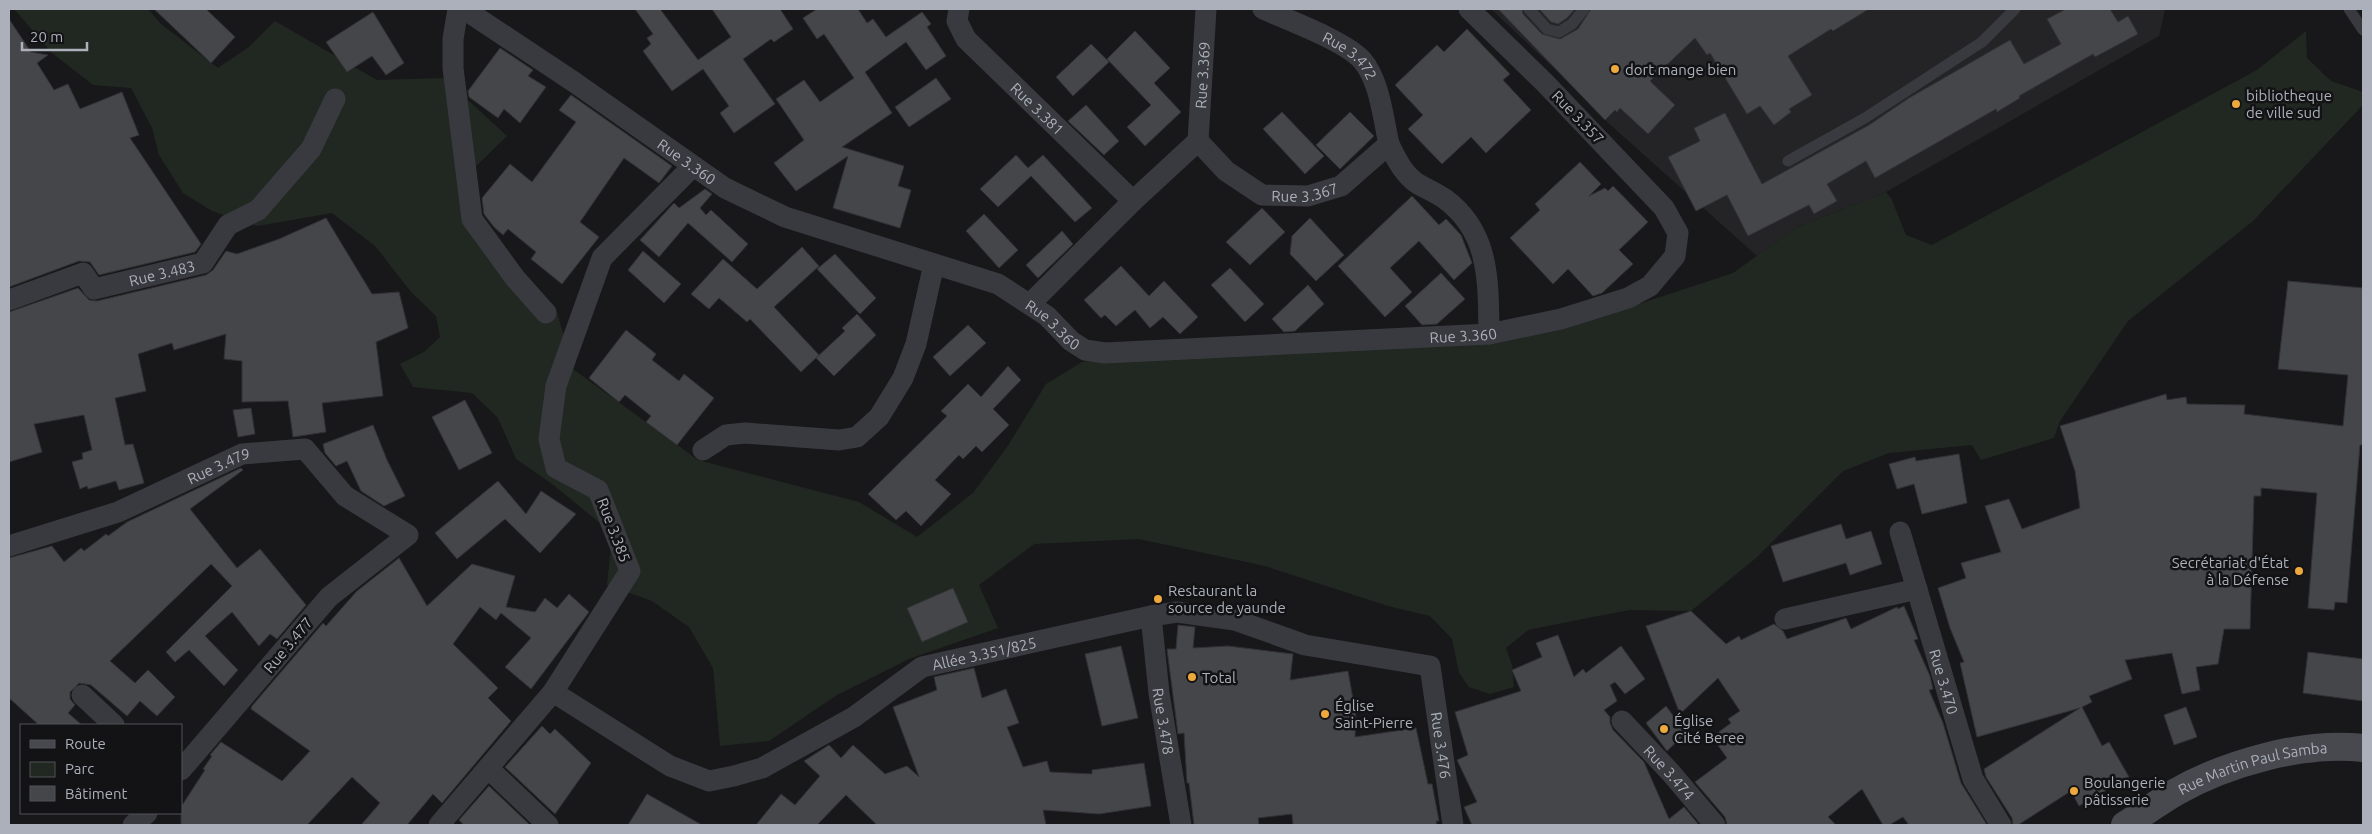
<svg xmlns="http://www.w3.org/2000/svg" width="2372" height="834" viewBox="0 0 2372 834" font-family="Ubuntu,sans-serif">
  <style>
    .built { fill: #242427 }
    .green { fill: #202821 }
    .building { fill: #45464a; stroke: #323236 }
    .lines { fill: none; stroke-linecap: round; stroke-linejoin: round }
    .lane { stroke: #393a3f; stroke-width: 11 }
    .street { stroke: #393a3f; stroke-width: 21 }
    .secondary { stroke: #47494f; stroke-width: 28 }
    .poi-dot { fill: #eea93d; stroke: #131315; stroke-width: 2 }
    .labels { text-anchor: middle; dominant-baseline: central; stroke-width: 5; stroke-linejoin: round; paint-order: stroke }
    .street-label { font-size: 15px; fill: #abb0ba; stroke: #131315 }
    .poi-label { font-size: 15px; fill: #abb0ba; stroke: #131315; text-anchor: start }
  </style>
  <rect width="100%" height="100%" fill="#18181a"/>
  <!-- built -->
  <path class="built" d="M1491,9h674l-6,27 -273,156 -89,35 -40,29 -152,-136 -44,-45z"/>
  <!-- green -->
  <path class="green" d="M14,9h134l13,15 57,44 31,-21 26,-26 102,59 67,-2 63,58 -43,42 9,38 83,92 17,61 125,91 161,42 58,35 56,-44 34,-46 39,-63 36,-22 67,-10 371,-14 125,-36 88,-29 64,-46 89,-35 5,6 15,37 26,10 325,-175 49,-39 1,27 24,23 32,11v13l-110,116 -125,100 -68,100 -6,17 -73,22 -9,-15 -83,8 -46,18 -87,87 -65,53 -61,-1 -37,7 -65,13 -22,18 6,17 2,22 -24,7 -21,-7 -10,-14 -7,-34 -22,-23 -42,-10 -123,-40 -126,-27 -105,5 -55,41 19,43 -89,31 -72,36 -68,46 -49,5 -7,-78 -24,-41 -37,-26 -45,-16 4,-38 -5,-19 -54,-44 -36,-25 -18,-41 -26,-25 -59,-6 -13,-23 24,-12 16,-15 -4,-21 -25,-24 -36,-46 -43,-33 -75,13 -45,-15 -29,-18 -24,-38 -7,-27 -21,-40 -38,-3 -41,-32z"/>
  <!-- building -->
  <path class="building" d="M154,9h52l29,28 -24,26z
    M635,9h25l38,51 33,-23 -19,-28h68l13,20 -19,13 -3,-3 -28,20 32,45 -41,29 -14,-20 9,-7 -26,-37 -31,22 -29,-40 8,-7 -4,-6 6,-4z
    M817,9h41l9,14 6,-4 13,18 36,-25 9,12 -4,3 19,29 -20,14 -20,-28 -41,30 27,41 -50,34 62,19 -6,20 13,4 -11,38 -67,-20 15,-52 -52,35 -22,-28 30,-23 -28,-41 28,-19 16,22 34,-24 -30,-44 -7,5 -14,-21z
    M1498,9h24l1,5 19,20 18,5 18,-10 13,-20h278l-36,22 -2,-2 -43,27 24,39 -23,14 2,3 -17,13 -14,-19 -13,8 -37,-61 -3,2 -12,-17 -45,43 25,24 -27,29 -28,-26 -3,4 -2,-2 -10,10z
    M1539,9h36l-8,9 -9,6 -7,-2z
    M2066,9h44l8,13 10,-6 10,18 -43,23 -2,-3 -74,42 1,2 -23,14 -1,-3 -121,69 -9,-17 -39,23 10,17 -23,13 -5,-9 -61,31 -21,-41 -31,16 -28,-54 32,-16 -6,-13 31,-15 37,71 107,-59 40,-27 101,-58 14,24 37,-20 -14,-25z
    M373,12l31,51 -18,12 -14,-19 -25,16 -21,-30z
    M9,19l22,33 17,3 -11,8 17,27 14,-6 12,25 42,-17 17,43 -9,3 71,106 -6,8 -96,23 -9,-13 -11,-1 -70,26z
    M1467,29l43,45 -7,6 28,30 -45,43 -15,-16 -29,27 -34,-35 15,-14 -28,-30 42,-40 7,7z
    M1135,31l35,37 -16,15 27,29 -36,34 -18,-19 24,-22 -44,-46z
    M1091,44l18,18 -36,34 -17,-19z
    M500,48l33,22 -5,6 18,11 -26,36 -16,-14 -6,9 -29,-21 -1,-6z
    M936,78l15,21 -42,28 -14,-20z
    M571,95l101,71 -13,17 -35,-25 -44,64 19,15 -37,47 -31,-25 5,-7 -28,-23 -5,6 -9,-8 -10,-13 -2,-16 28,-34 22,18 44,-60 -17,-12z
    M1086,105l33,36 -15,14 -36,-34z
    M1282,112l42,44 -19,18 -42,-45z
    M1350,112l24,24 -34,33 -24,-24z
    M1016,155l12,13 15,-13 49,53 -17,14 -44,-46 -33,31 -18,-18z
    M1580,162l21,22 -12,12 16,-8 3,3 5,-5 35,36 -29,28 14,14 -31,29 -9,3 -25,-27 -15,15 -43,-46 30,-28 -5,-6z
    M705,189l7,5 -12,14 6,7 5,-5 37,34 -16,18 -44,-39 -29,34 -19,-17 34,-37 5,5z
    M1412,196l27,29 7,-6 15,16 11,28 -18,17 -35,-39 -29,27 22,24 -27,25 -47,-51z
    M1262,208l23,24 -35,33 -24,-23z
    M984,214l34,36 -19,18 -33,-37z
    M326,218l46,76 27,-2 9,36 -32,14 7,54 -61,7 4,29 -33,5 -5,-36 -46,1v-41l-18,-2 2,-25 -52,16 -2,-7 -34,11 8,37 -31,7 10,47 8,-1 11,39 -25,7 -3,-9 -28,8 -1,-3 -7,3 -8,-27 11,-3 -1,-6 10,-3 -8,-35 -50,9 8,28 -33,10v-150l69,-24 11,12 8,1 109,-26 7,-5 13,-19 11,3 42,-15z
    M1310,218l34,37 -28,26 -26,-27 2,-18z
    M1062,231l11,13 -35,34 -12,-13z
    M802,247l17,19 -45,41 45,48 -18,17 -51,-53 -3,3 -28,-24 -10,11 -18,-15 32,-35 34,30z
    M643,251l38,33 -17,19 -36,-33z
    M835,254l41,44 -16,16 -43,-45z
    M1121,266l28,30 15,-15 34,36 -18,17 -17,-17 -13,11 -15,-18 -19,16 -11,-11 -4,3 -17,-18z
    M1230,268l34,36 -19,18 -34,-37z
    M1441,273l24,26 -28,25 -15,1 -17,-19z
    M2288,281l75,7v157h-3l-13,158 -12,-1 -1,8 -26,-2 9,-115 -56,-5v8h-7l-4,133h-26l-6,35 -22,3 4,23 -18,4 -10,-41 -47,7 7,19 -43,17 3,6 -10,5 20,39 7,-4 20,35 -50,29 -8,-15 -53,34h-5l-1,-7 -26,-41 -2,-8 96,-61 -103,29 -17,-74 4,-1 -14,-34 -12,-40 28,-10 -5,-15 40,-11 -16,-46 24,-7 13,30 58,-21 -5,-37 -15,-45 106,-32 1,6 19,-3 1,7 58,1 -1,9 99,12 5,-51 -70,-6z
    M1308,285l16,19 -29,27 -11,1 -12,-13z
    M857,314l19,21 -42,41 -18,-18 29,-27 -3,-3z
    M968,325l18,18 -36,33 -17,-19z
    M626,330l30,24 -4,6 27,21 5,-7 30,24 -37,47 -31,-23 5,-6 -26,-21 -6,7 -30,-24z
    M1008,366l13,14 -28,29 16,16 -27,27 -6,-6 -13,13 -4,-4 -24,25 16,14 -30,32 -15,-15 -10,9 -28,-26 79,-78 -6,-5 27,-27 13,13z
    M465,400l27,53 -33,17 -27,-53z
    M251,408l4,26 -17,3 -5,-27z
    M373,425l14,35 18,36 -21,10 -23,-15 -14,-30 -11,5 -11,-13 -2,-9z
    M1959,454l8,49 -45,11 -8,-30 -17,5 -8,-25 26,-7 1,4z
    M241,468l2,2 -53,39 47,59 23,-19 46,56 -29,34 -7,-5 -11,12 -27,-34 -27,24 33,34 -14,16 -35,-36 -14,12 -9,-10 66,-66 -21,-22 -101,97 25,22 13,-13 27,27 -18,19 -17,-15 -13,15 -36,-31 -12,-2 -9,9v7l5,6 -7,8 14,12h-43l-30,-27v-140l43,-12 12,16 17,-14 3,3 22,-17 2,2 19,-14z
    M498,481l28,33 15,-23 35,23 -36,39 -35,-34 -48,40 -22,-26z
    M1841,524l5,15 25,-8 11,33 -32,11 -4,-12 -63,19 -12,-36z
    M399,558l28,48 45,-42 43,12 -9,31 29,5 10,-14 12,10 12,-14 20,18 -58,77 -26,-22 26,-29 -30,-25 -5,7 -16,-13 -27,37 45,44 -10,10 23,23 -69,82 -9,-9 -26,31h-46l19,-22 -28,-26 -45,48h-126v-18l24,-37 -2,-1 9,-13 -2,-1 11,-13 61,39 28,-30 -59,-42 1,-3 71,-83 3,3 31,-35z
    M953,588l15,34 -46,20 -15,-34z
    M1904,606l14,33 -4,1 16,36 3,13 -4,1 14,33 18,60 26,42h-78l-6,-8 -14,8h-6l-21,-36 -34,28 8,8h-109l-2,-8 -30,-35 32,-24 -15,-21 19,-14 -3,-4 12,-8 -22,-33 -38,36 -34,-88 45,-15 35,33 13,-8 2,4 33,-16 9,7 4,8 59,-21 5,11 46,-22 1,2z
    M1178,625l17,2 -2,21 35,-2 65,8 -3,26 58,-9 6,34h2l-1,32 61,-9 12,56h4l7,37h-3l1,4h-144l-1,-11 -34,4 1,7h-65l-5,-42h-2l-3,-50 -6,1 -11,-85h9z
    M1558,635l16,42 9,-8 3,4 35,-27 24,33 -20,15 -10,-12 -5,3 7,16 -13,9 6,7v6l3,7 31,32 25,57 15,-12 15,18h-227l-8,-18 13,-5 -20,-42 11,-5 -13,-43 66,-21 -9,-21 30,-13 -6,-14z
    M1121,646l17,72 -36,8 -17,-72z
    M2308,652l55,7v42l-60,-8z
    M974,668l8,30 24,-9 13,34 -12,4 16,40 24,-6 3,11 42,2v-4l52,-7 7,43 -52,8 -56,-4 3,15h-169l-31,-30 -29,30h-61l25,-31 14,11 25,-29 -16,-15 25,-16 12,13 12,-13 32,29 22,-8 12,11 -26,-70 44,-17 -3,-13z
    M1666,706l20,27 -19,18 -21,-28z
    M2186,707l11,30 -23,8 -10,-30z
    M542,726l8,8 5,-5 36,34 -36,51 -50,-47z
    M489,786l41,39h-66l-5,-5z
    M647,794l55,31h-74z"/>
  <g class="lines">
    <!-- lane -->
    <path class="lane" d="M1529,9l18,20 12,3 13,-8 12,-15
      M2349,9l14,21
      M1788,161l77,-43 117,-76 33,-33"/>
    <!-- street -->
    <g class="street">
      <path d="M458,9l-5,30v29l19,151 43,59 31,35"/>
      <path id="s1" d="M464,9l110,73 151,106 60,29 213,67 49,32 24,25 14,9 20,3 384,-19 72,-15 67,-21 22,-12 25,-30 3,-23 -14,-25 -119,-125 -76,-74"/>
      <path id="s2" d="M959,9l-2,12 9,18 167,162"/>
      <path id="s3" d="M1263,9c25,11 82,32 99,51 18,21 21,58 27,84"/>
      <path id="s4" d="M1198,141l8,-132"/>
      <path id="s5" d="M9,300l74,-27 11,16 109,-26 25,-38 30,-15 53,-61 24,-50"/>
      <path id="s6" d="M1031,303l102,-102 65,-60 28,30 36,24 46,1 33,-10 48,-42c7,15 15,31 29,40 9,5 18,9 27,15 46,34 43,84 44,135"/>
      <path d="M703,450l23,-15 19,-2 94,7 18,-3 22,-20 24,-39 13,-34 18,-80"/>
      <path id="s7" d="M1900,532l73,247 28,46"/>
      <path id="s8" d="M9,546l109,-34 124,-58 63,-5 40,47 63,39 -79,62 -148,173"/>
      <path id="s9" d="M1151,616l8,77 22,132"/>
      <path d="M1785,619l132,-30"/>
      <path id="s10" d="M553,692l117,74 39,15 25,-5 28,-8 92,-51 68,-50 229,-51 26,-4 58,8 70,25 125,21 23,159"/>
      <path d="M82,695l32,30"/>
      <path id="s11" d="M1622,721l49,52 44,52"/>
      <path d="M488,768l60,57"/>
      <path d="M133,825l14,-12"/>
      <path d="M439,825l114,-133 77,-121 -32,-81 -42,-22 -7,-29 7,-53 46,-128 91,-92"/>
    </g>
    <!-- secondary -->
    <path class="secondary" id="s12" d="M2125,825c17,-11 34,-23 51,-33 51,-29 129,-51 187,-44"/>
  </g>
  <!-- markers -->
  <g class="poi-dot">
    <circle cx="1615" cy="69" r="5"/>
    <circle cx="2236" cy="104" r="5"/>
    <circle cx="2299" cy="571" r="5"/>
    <circle cx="1158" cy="599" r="5"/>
    <circle cx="1192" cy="677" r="5"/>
    <circle cx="1325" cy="714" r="5"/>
    <circle cx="1664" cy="729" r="5"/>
    <circle cx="2074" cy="791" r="5"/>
  </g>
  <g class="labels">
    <!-- street labels -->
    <g class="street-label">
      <text stroke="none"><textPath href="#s3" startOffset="100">Rue 3.472</textPath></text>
      <text stroke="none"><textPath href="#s4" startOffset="66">Rue 3.369</textPath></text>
      <text stroke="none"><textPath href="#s2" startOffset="132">Rue 3.381</textPath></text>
      <text transform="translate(1578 117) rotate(46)">Rue 3.357</text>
      <text stroke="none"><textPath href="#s1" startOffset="270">Rue 3.360</textPath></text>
      <text stroke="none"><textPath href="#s6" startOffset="360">Rue 3.367</textPath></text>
      <text stroke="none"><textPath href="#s5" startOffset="168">Rue 3.483</textPath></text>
      <text stroke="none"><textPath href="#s1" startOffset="675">Rue 3.360</textPath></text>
      <text stroke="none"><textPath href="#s1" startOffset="1095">Rue 3.360</textPath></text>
      <text stroke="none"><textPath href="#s8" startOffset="225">Rue 3.479</textPath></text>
      <text transform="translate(614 530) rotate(69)">Rue 3.385</text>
      <text transform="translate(288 645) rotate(-50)">Rue 3.477</text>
      <text stroke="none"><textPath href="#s10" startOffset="488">Allée 3.351/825</textPath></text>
      <text stroke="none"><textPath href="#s7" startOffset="156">Rue 3.470</textPath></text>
      <text stroke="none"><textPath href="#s9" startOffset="106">Rue 3.478</textPath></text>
      <text stroke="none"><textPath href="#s10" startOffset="1025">Rue 3.476</textPath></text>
      <text stroke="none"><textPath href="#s12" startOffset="142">Rue Martin Paul Samba</textPath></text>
      <text stroke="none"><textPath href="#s11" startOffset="70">Rue 3.474</textPath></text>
    </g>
    <!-- poi labels -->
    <g class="poi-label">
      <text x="1625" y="69">dort mange bien</text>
      <text x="2246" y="95">bibliotheque<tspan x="2246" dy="17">de ville sud</tspan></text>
      <text x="2289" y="562" text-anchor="end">Secrétariat d'État<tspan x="2289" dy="17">à la Défense</tspan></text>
      <text x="1168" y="590">Restaurant la<tspan x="1168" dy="17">source de yaunde</tspan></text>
      <text x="1202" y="677">Total</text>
      <text x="1335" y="705">Église<tspan x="1335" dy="17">Saint-Pierre</tspan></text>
      <text x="1674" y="720">Église<tspan x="1674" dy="17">Cité Beree</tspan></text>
      <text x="2084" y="782">Boulangerie<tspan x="2084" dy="17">pâtisserie</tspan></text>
    </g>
  </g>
  <!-- border -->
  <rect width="2372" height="834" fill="none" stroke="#abb0ba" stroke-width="20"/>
  <!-- legend -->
  <rect x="20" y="724" width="162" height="90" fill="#131315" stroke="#505257"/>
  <rect x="30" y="740" width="25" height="8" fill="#47494f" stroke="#505257"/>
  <text x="65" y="749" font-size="15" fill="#abb0ba">Route</text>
  <rect x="30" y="762" width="25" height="15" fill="#202821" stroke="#505257"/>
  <text x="65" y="774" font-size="15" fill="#abb0ba">Parc</text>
  <rect x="30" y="786" width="25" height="15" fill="#45464a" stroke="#505257"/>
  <text x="65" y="799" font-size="15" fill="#abb0ba">Bâtiment</text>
  <!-- scale -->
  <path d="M22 42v8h65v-8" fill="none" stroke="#abb0ba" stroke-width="2.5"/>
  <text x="30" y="42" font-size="15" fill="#abb0ba" stroke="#131315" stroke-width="4" paint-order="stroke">20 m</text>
</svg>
